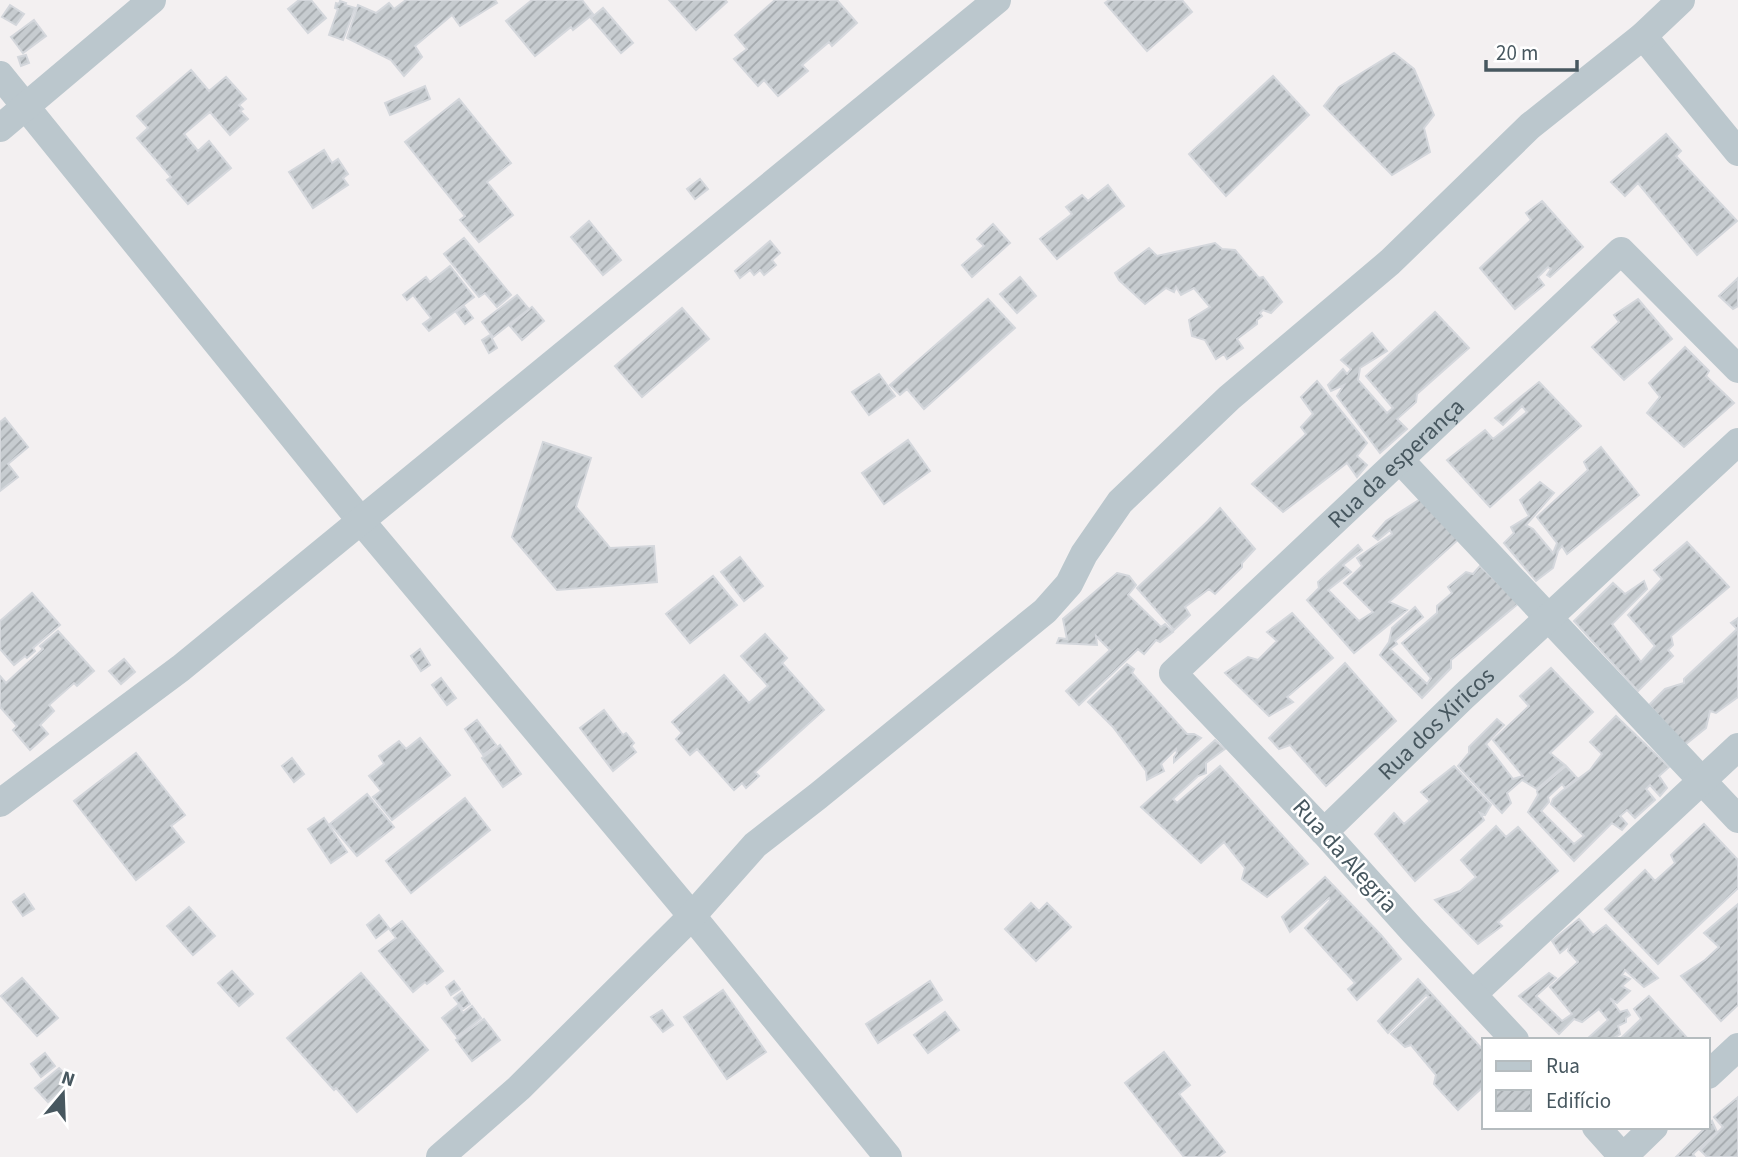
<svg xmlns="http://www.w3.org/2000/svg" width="1738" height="1157" viewBox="0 0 1738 1157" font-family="'Source Sans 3',sans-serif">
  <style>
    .building { fill: url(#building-hatch); stroke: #d4d7dc; stroke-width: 2 }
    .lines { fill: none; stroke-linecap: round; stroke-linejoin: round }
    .street { stroke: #bbc7cd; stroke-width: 28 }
    .labels { text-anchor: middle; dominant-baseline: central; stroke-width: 5; stroke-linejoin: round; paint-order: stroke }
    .street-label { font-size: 24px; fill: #47575f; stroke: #fff }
  </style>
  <defs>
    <pattern id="building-hatch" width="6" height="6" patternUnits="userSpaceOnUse" patternTransform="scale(1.75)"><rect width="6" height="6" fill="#c7ccd0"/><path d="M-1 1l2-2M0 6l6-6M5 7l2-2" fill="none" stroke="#a3a8ac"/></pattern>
  </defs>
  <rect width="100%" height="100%" fill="#f3f0f1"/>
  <!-- building -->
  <path class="building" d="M299,0h12l15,18 -18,15 -20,-24z
    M406,0h89l2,3 -37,23 -8,-11 -37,31 7,11 -18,19 -13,-16 -44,-22 11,-33 18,8 13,-10 5,6z
    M532,0h50l11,14 -20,16 -2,-3 -36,29 -29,-35z
    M669,0h56l2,2 -31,28z
    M775,0h62l20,23 -25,23 -3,-4 -27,23 6,6 -30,25 -14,-16 -6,6 -24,-27 13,-10 -12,-14z
    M1109,0h73l10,12 -45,39 -42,-48z
    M340,1l6,2 -1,2 10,3 -12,32 -14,-5 9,-26 -3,-1 1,-5 3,1z
    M10,5l14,9 -8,11 -14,-8z
    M603,8l30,35 -12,10 -30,-35z
    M34,20l12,16 -23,17 -12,-16z
    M1394,53l20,16 20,46 -10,13 6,24 -38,23 -68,-69 15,-19z
    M26,55l3,8 -8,3 -3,-9z
    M191,70l18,21 17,-14 20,22 -7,6 4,4 -3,2 8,8 -18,16 -20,-23 -26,22 14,17 11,-10 22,27 -43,36 -21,-24 4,-3 -34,-39 11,-10 -11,-12z
    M1273,76l36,39 -83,81 -37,-42z
    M425,86l5,13 -40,16 -5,-12z
    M459,99l52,64 -24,19 26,33 -34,27 -19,-22 5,-4 -60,-74z
    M1666,134l15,17 -5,5 61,65 -40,34 -59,-72 -13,13 -14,-14z
    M324,150l8,13 6,-4 10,15 -5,4 5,7 -35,23 -24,-36z
    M700,179l8,10 -13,10 -8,-10z
    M1108,185l16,21 -67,53 -17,-20 32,-25 -6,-7 16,-12 6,6z
    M1542,201l41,46 -33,30 -3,-2 4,-6 -3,-2 -10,10 6,8 -29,24 -35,-41 51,-48 -5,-7z
    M589,221l32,39 -18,15 -32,-38z
    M993,224l17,19 -38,34 -10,-12 22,-19 -7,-7z
    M464,238l47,57 -14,12 -12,-14 -6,4 -35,-43z
    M770,241l10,12 -8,7 4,5 -12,10 -4,-5 -6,5 -4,-5 -10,8 -5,-7z
    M1215,243l7,6 13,1 24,28 4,-1 19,25 -11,11 -8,-3 -3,3 2,3 -5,4v4l-20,15 6,9 -16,11 -3,-5 -8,5 -11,-19 -13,-4 -3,-16 21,-13 -16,-19 -13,7 -5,-8 -2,5 -8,-4 -21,16 -26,-24 -4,-7 34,-25 8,8z
    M450,266l24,31 -45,34 -6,-7 8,-6 -18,-23 -6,5 -4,-5 23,-18 4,5z
    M1020,277l16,19 -19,17 -17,-19z
    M1738,278v28l-5,3 -14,-13z
    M517,295l12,14 -36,28 -11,-15z
    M988,299l27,29 -91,81 -17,-20 -7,6 -10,-10z
    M1638,299l34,40 -48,41 -32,-33 27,-25 -5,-7z
    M464,306l9,12 -8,6 -9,-12z
    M532,307l12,14 -22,19 -12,-14z
    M682,308l27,31 -67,58 -27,-31z
    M1435,312l34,36 -52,46 -1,8 -19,17 10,10 -27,24 -43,-57 7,-11 -13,6 -3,-6 15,-16 4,5 4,-5 -10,-9 31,-27 15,18 -27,17 -2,12 29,33 6,-5 -27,-32z
    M490,335l7,13 -8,5 -7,-13z
    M1685,347l24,24 -3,5 28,27 -50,44 -37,-34 13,-16 -11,-14z
    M879,374l16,22 -26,19 -17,-23z
    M1317,381l50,62 -10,13 10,9 -10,12 -10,-14 -64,49 -31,-28 54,-50 -5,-7 12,-13 -12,-17z
    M1539,382l42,44 -91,81 -43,-47 38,-30 8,9 34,-27 -5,-6 -19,19 -8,-7z
    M5,418l23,29 -20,17 10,13 -18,14v-69z
    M908,440l22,31 -46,33 -22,-31z
    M543,442l48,16 -15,49 34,41 44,-2 3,36 -100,8 -45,-53z
    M1601,447l38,48 -72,59 -5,-8 -4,5 -5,17 -17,13 -32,-38 10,-10 -3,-6 18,-11 -9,-16 20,-18 14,11 -28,32 7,4 20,24 4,-10 -20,-26 51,-47 -4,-8z
    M1422,498l38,40 -71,64 18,8 -53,43 -47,-53 12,-12 -1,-6 40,-37 4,5 -19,15 8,7 -23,18 31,31 14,-9 -29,-29 18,-17 -5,-8 35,-24 -2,-4 -12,10 -5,-4 13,-15z
    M1220,508l35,41 -13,14v4l-27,27 -6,-5 -24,18 5,8 -16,15 -37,-42 71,-67z
    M1687,542l42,45 -58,49 2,9 -5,5 5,6 -35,35 -64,-70 39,-38 12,11 19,-13 3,8 -35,35 29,38 14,-16 -27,-31 34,-36 -8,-9z
    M740,557l23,29 -19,15 -23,-29z
    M1480,566l39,37 -68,57v8l-29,30 -42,-43 9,-13 3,-14 23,-21 8,10 -28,24 2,3 -7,5 37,35 4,-6 -29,-35 35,-30v-7l15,-13 -4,-6 18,-15 7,2z
    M1117,573l12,3 7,9 -8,10 33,32 4,-3 8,8 -13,10 -4,-2 -12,14 -6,-5 -59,56 -13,-14 44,-41 -14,-14 1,9 -40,-2 2,-5 8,1 -4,-20z
    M713,576l24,29 -47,38 -24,-29z
    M32,593l28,32 -27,23 2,3 -8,7 -2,-2 -11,9 -14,-16v-28z
    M1292,613l41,45 -46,39 6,5 -24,14 -44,-43 23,-16 10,3 19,-19 -10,-9z
    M1738,618v79l-22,16 -6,-2 -4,17 -21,17 -36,-40 16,-16 19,-6v-4l53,-50 -6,-6z
    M58,631l36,40 -17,15 -3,-3 -25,22 5,6 -14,14 8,9 -18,16 -17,-20 4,-4 -17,-19v-31l6,7 37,-34 -3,-3z
    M765,634l22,24 -5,5 42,47 -69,62 4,4 -13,12 -4,-5 -8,7 -37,-41 -7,6 -14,-16 6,-6 -10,-11 52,-47 25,28 19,-17 -27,-30z
    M420,649l10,16 -9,6 -10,-15z
    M124,659l11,13 -14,12 -12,-13z
    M1345,663l51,58 -70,65 -36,-41 -11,4 -10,-11z
    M1127,664l7,5 -2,4 55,61h7l7,4 -27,24v-5l3,-4 -1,-4 -15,15 3,7 -17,9 -1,-9 -33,-44 -25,-25z
    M1551,668l42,44 -43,41 15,12 -28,24 -15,-9 -15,13 4,10 -9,10 -44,-47 11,-13v-6l28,-28 7,6 -18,19 27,35 10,-3 -30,-36 36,-34 -9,-10z
    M441,678l15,20 -9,7 -15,-20z
    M604,710l19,25 3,-2 8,10 -3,3 5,6 -23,19 -33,-43z
    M1616,716l53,51 -10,9 8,12 -7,8 -10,-11 -4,4 9,11 -20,18 -8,-8 -7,6 7,8 -5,6 -10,-7 -38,38 -46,-49 10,-17 -1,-4 29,-25 11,12 -12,10 -3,-4 -14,13 1,5 -8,9 33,33 10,-8 -33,-32 2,-5 9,-8 28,-21 12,-16 -12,-12z
    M477,720l19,25 -13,10 -18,-26z
    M420,738l30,37 -58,45 -19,-23 8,-6 -12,-15 15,-12 -5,-8 20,-15 7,8z
    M1215,740l10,9 -19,14v10l-8,3 -25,23 4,4 43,-37 88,98 -41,33 -25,-18 3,-11 -21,-26 -23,21 -60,-56z
    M500,745l21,29 -18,13 -21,-29z
    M136,753l49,62 -14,11 13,16 -48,38 -62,-79z
    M292,758l12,16 -10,8 -12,-16z
    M1454,766l37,39 -6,10 -5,-2 4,7 -69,61 -40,-47 19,-21 10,11 26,-23 -9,-9z
    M367,794l27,33 -37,29 -27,-32z
    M465,798l25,32 -79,63 -25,-32z
    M324,818l23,34 -16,11 -23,-34z
    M1704,824l34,36v28l-80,76 -53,-55 40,-39 10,11 20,-18 -4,-8z
    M1496,826l10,11 12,-10 40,44 -60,51 4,4 -24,18 -43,-44 25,-9 16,-14 -15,-17z
    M1325,877l56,58 20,24 -44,41 -9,-11 7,-6 -50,-55 25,-27 -1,-3 -39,34 -8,-15z
    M24,894l10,15 -11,7 -10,-14z
    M1031,903l8,8 8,-8 24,24 -35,34 -31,-32z
    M1738,904v101l-17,16 -40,-45 24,-16 14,-13 -15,-14z
    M189,907l26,29 -22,19 -26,-29z
    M379,915l10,13 -13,10 -9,-13z
    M1579,919l14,16 13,-10 52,53 -14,9 -19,-17 -3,5 8,4 -8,7 8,5 -13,12 -7,-5 10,14 7,-2 3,5 -4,3v4l-8,4 2,8 -9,6h-25l22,-20 -9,-11 -17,13 -8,-3 -15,15 -40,-38 30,-23 7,5 -20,18 26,25 10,-7 -22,-27 28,-25 -10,-11 2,-6 -10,8 -8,-12z
    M402,921l41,50 -16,13 -2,-2 -12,10 -34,-41 17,-13 -6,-8z
    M232,971l21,23 -14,12 -21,-23z
    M361,973l67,77 -71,62 -21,-24 -2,2 -47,-52z
    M22,978l36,40 -21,18 -36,-40z
    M1418,979l66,72v35l-26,24 -24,-26 2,-9 -25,-30 -6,2 -14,-13 38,-37 -3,-2 -38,38 -10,-12z
    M454,981l6,8 -9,6 -5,-8z
    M930,981l12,19 -64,43 -12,-19z
    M723,990l43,62 -39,27 -43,-62z
    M462,992l8,12 -7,5 -9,-11z
    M1649,996l40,44h-70l22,-21 -7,-10z
    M458,1005l5,8 9,-7 9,12 -24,19 -15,-19z
    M662,1010l11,15 -10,7 -12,-15z
    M945,1012l14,18 -31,23 -14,-18z
    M484,1019l16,21 -28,21 -16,-21z
    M1164,1052l26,33 -11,9 46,58 -7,5h-34l-59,-74z
    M45,1053l10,13 -14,11 -10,-13z
    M59,1068l13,14 -24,20 -13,-14z
    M1738,1097v60h-31l-7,-7 23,-23 -9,-10z
    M1712,1121l5,11 -24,22 2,3h-19l30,-30h2z"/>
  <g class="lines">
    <!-- street -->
    <g class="street">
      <path d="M1643,36l95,116"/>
      <path d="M0,75l361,446 331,395 196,241"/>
      <path d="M0,128l152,-128"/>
      <path d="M1400,460l338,359"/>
      <path d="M0,803l181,-135 816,-668"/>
      <path id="s1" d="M1324,832l139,-135 275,-255"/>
      <path d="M1473,994l265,-247"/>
      <path id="s2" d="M1515,1040l-102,-109 -89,-99 -151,-159 448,-422 117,118"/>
      <path d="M1708,1075l30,-28"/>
      <path d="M1596,1127l27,30"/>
      <path d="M440,1157l79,-69 173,-172 63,-71 63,-49 227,-185 24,-27 15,-30 36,-52 109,-104 161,-136 140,-136 113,-90 38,-36"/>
      <path d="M1623,1157l31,-30"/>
    </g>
  </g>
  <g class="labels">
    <!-- street labels -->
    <g class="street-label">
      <text stroke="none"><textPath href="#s2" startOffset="808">Rua da esperança</textPath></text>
      <text stroke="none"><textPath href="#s1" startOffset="156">Rua dos Xiricos</textPath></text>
      <text transform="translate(1345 856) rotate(48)">Rua da Alegria</text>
    </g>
  </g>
  <!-- legend -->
  <rect x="1482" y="1038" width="228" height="91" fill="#ffffff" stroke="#b5bcbf" stroke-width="2"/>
  <rect x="1496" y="1061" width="35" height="10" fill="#bbc7cd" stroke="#b5bcbf" stroke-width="2"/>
  <text x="1546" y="1073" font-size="21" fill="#47575f">Rua</text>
  <rect x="1496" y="1090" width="35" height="21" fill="url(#building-hatch)" stroke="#b5bcbf" stroke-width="2"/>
  <text x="1546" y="1108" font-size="21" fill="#47575f">Edifício</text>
  <!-- north arrow -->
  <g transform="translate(63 1094) rotate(19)" stroke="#ffffff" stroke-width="5" paint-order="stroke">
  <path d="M0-5L12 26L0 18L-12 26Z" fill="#47575f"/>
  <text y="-10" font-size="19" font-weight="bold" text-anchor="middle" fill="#47575f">N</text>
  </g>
  <!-- scale -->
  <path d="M1486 60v10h91v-10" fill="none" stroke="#47575f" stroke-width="3.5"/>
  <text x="1496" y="60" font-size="21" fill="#47575f" stroke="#ffffff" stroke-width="5" paint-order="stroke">20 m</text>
</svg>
